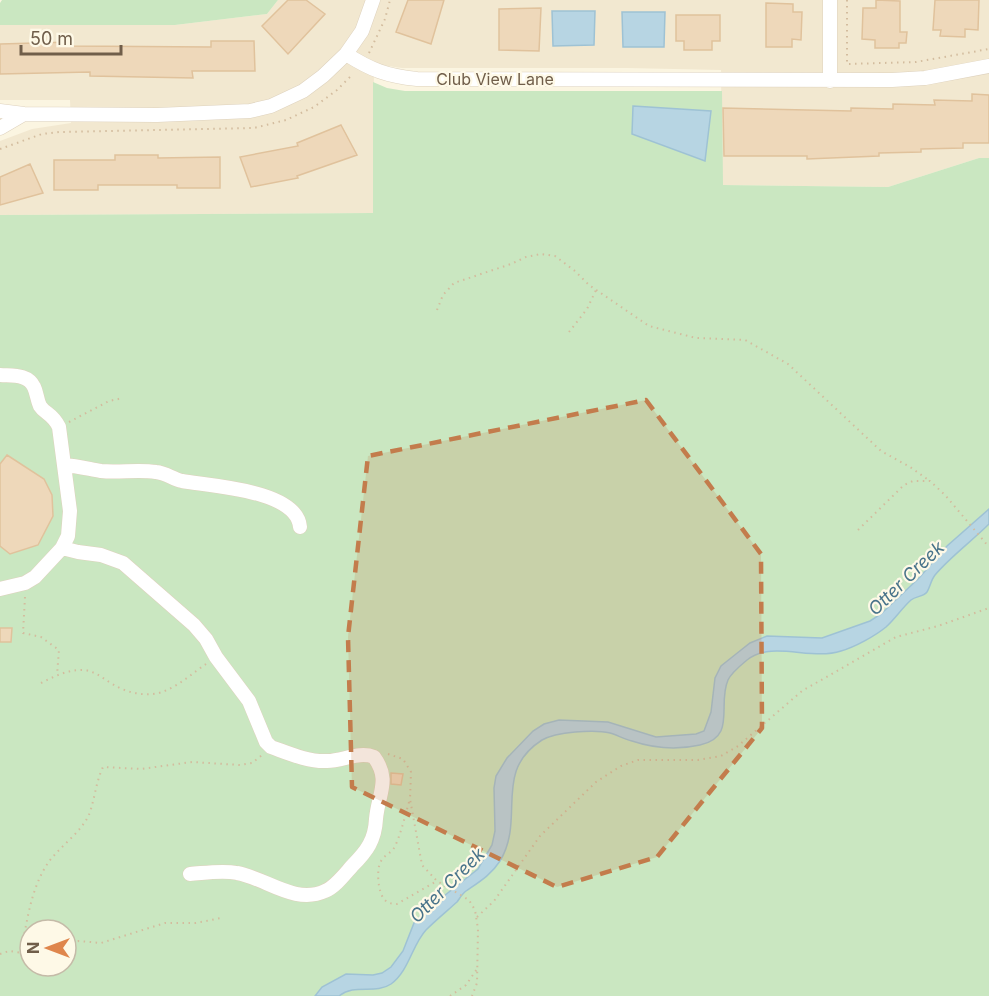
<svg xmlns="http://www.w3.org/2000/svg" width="989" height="996" viewBox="0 0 989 996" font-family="Inter,sans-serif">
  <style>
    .residential { fill: #f2e8d0 }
    .green { fill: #cae7c1; fill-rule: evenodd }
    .water { fill: #b7d5e3; stroke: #9ec2d4; stroke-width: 1.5 }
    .building { fill: #eed8ba; stroke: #e0c29c; stroke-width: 1.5 }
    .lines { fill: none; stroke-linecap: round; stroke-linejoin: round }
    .minor-casing { stroke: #ded2be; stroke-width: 15 }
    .path { stroke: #d3bc9e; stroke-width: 2; stroke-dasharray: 1.5 4.5; stroke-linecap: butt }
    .minor { stroke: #fff; stroke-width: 14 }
    .marked { fill: #c37c4c; fill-opacity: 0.2; stroke: #c37c4c; stroke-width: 4.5; stroke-dasharray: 12 8; stroke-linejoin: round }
    .labels { text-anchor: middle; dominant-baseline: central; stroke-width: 4.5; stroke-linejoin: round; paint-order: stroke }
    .street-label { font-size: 16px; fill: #705e4a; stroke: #fef9e7 }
    .water-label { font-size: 18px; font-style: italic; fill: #48738a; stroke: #fef9e7 }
  </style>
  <rect width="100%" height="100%" fill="#fbf5e1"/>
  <!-- residential -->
  <path class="residential" d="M278,0h711v158h-10l-91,29 -166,-2 -1,-115 -94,-2h-225l-28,-4 -1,149 -373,2v-74l32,-12 39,-6 -1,-23h-70v-75h175l92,-11z"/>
  <!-- green -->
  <path class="green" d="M2,0h276l-11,14 -92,11h-175v-22z
    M373,82l14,6 18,3h317l1,94 165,2 91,-29h10v838h-989v-781l373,-2zM30,930h36v36h-36z"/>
  <!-- water -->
  <path class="water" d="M552,11h43l-1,34 -41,1z
    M622,12h43l-1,35h-41z
    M633,106l78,5 -6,50 -73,-27z
    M989,509v15c-16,16 -40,34 -54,51 -4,5 -5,12 -8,17 -4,5 -11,4 -16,8 -9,8 -16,19 -25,27 -11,9 -31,20 -45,24 -30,10 -69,-11 -94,9 -6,5 -16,13 -19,20 -11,25 9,57 -28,65 -22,5 -47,3 -68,-4 -8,-2 -15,-6 -22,-8 -16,-4 -54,-1 -68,7 -50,32 -16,78 -42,121 -9,14 -21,21 -34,30 -4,3 -6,7 -9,11 -10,9 -21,18 -31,28 -14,15 -17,41 -35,54 -16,11 -36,-1 -52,12h-24l7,-9 24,-13 27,1 9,-2 9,-6 12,-16 11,-28 11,-12 53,-42 14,-24 3,-14 -1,-43 2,-12 11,-18 26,-27 11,-7 15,-4 49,2 48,15 40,-3 8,-3 7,-19 4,-34 6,-12 15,-12 14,-11 17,-7 55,2 48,-17 11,-7 38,-36 28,-32z"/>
  <!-- building -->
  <path class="building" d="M288,0h18l19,14 -37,40 -26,-28z
    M408,0h36l-13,44 -35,-12z
    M876,0l24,1v31h7l-1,11h-7v5h-24v-8l-13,-1 1,-31h13z
    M935,0h44l-1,30 -13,-1v8l-25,-1 1,-6h-8z
    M766,3l27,1v8h9l-1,28 -9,-1v8h-26z
    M541,8l-2,43 -40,-1v-41z
    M676,15h44v26h-8v9h-28v-9h-8z
    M211,41h43l1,30h-63l1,7 -103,-2v-4l-90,2v-30l70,-2 1,4 140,1z
    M972,94l17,1v48h-26v5l-42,1v3l-42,1v3l-72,3v-3h-83l-1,-48 128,3v-3l42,1v-5l42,1 -1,-5 38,1z
    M341,125l16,30 -60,21 1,2 -47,9 -11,-30 58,-11 -1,-3z
    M115,155h43v3l62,-1v31h-43v-3h-79v5h-44v-30h61z
    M30,164l13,29 -43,12v-28z
    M7,455l37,24 8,16 1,21 -15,29 -28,9 -10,-8v-82z
    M0,628h12l-1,14h-11z
    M391,773l12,1 -2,11 -10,-1z"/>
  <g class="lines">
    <defs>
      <path id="minor" d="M346,54c25,16 41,22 71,25l475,1 33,-2 64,-12
        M830,81v-81
        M0,111l24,3 133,1 93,-4 21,-5 32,-15 20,-15 23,-22 16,-23 11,-31
        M0,128l24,-14
        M0,375c13,1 28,-1 34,12 3,6 3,13 6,19 5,8 12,7 19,21l11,84 -2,25 -6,12 -27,29 -10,6 -25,6
        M64,465c13,1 25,4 37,6 18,2 37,-2 55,1 10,1 17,7 26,9 29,5 115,9 118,46
        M62,548l16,4 23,3 22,8 71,62 12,14 10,18 33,44 17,41 5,5c17,6 37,15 56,14 16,0 32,-10 47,-4 17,23 4,37 2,62 -1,21 -9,32 -24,47 -8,9 -17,21 -27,25 -30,14 -59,-13 -88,-18 -15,-3 -32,0 -47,1"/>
    </defs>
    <!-- minor casing -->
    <use href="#minor" class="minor-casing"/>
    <!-- path -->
    <path class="path" d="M847,0v64l69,-2 73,-13
      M369,53l16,-34 5,-19
      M0,149l42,-15 17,-2 195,-4 32,-8 28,-13 23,-17 16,-16
      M437,310l6,-15 11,-12 57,-19 15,-7 15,-3 14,2 20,15 14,14 60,41 47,12 49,2 43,24 93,87 29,16 20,14
      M569,332l18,-23 9,-19
      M69,422l40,-21 14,-3
      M858,530l46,-45 9,-4h17l15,14 44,52
      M25,597l-2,36 18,4 18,13 -2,25
      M41,683c14,-7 28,-14 44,-13 11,2 19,9 29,15 15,9 37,13 53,5 14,-6 27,-18 39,-26
      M388,754l15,5 8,13 -1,27 12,66 15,16 32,19 6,10 3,19 -1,54 -5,13
      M409,802c-4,14 -7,28 -13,42 -3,9 -11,10 -15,17 -5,8 -3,31 3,38 3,4 8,5 13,5l40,-23
      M477,917l17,-16 46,-65 56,-54 25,-16 17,-6h60l23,-4 17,-10 64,-55 94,-54 42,-11 51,-18
      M66,944l13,-3 22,2 64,-20h31l25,-5
      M21,951c6,-28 9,-59 25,-85 11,-18 37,-34 44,-54 5,-15 6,-30 13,-45l38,2 51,-7 48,3 12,-2 10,-8
      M0,954l9,-3 21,3
      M450,996l16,-11 11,-16"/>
    <!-- minor -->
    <use href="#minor" class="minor"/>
  </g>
  <!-- marked area -->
  <path class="marked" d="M646,400l115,154 1,174 -105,129 -100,30 -205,-100 -4,-150 20,-181z"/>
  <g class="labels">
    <!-- street labels -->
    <g class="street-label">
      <text x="495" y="79">Club View Lane</text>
    </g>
    <!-- water labels -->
    <g class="water-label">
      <text transform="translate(906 578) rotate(-44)">Otter Creek</text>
      <text transform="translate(447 885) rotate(-45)">Otter Creek</text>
    </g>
  </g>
  <!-- north arrow -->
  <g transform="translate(48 948) rotate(270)"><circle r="28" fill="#fef9e7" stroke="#c5bba8" stroke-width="1.5"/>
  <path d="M0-4.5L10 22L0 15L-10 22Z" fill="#df864c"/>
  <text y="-9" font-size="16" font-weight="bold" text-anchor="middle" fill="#705e4a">N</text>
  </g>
  <!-- scale -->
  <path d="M21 45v9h100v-9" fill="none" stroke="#705e4a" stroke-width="3"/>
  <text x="30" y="45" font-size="18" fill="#705e4a" stroke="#fef9e7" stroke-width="4.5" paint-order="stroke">50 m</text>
</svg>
